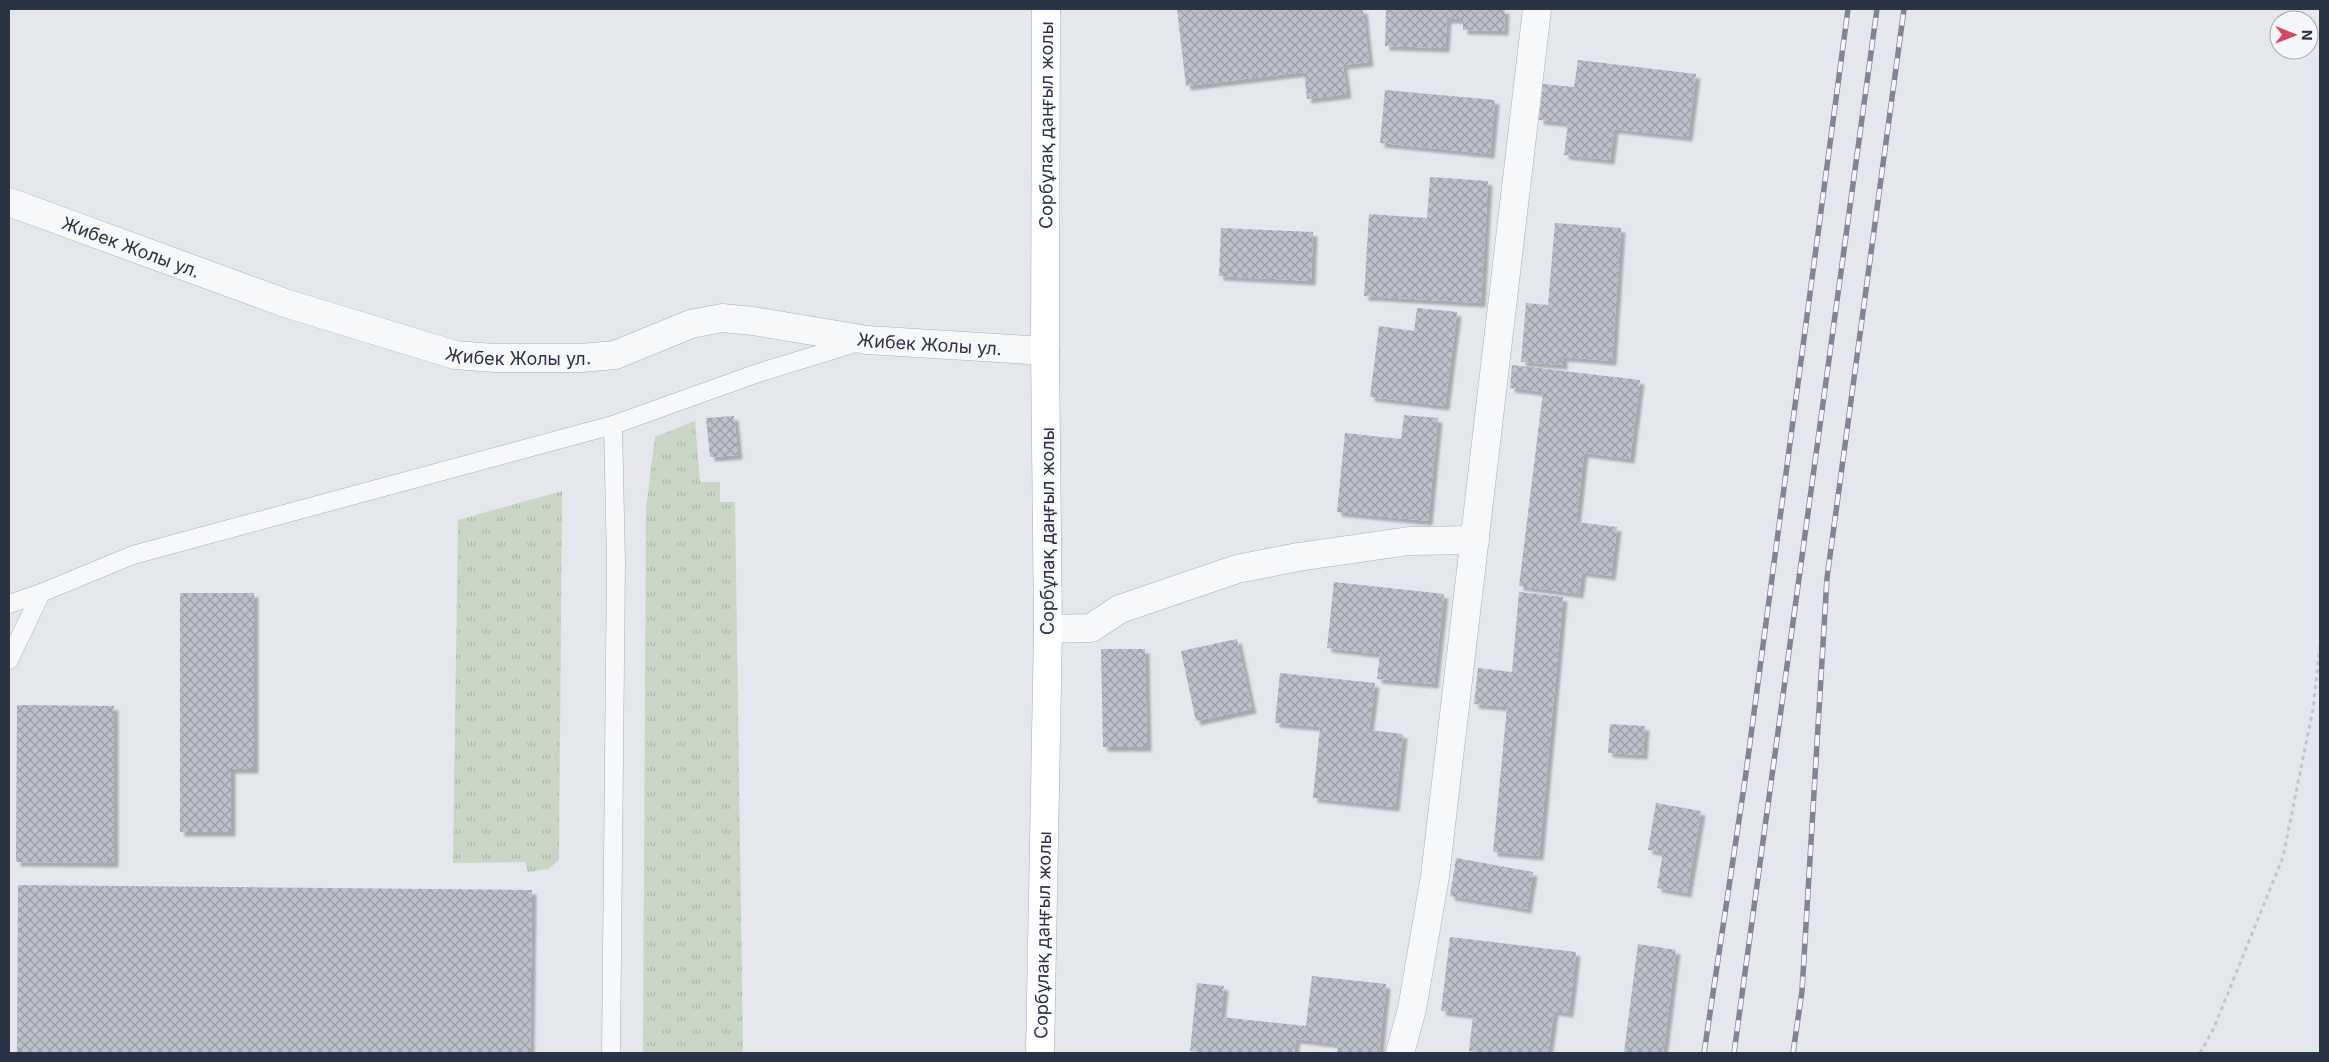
<svg xmlns="http://www.w3.org/2000/svg" width="2329" height="1062" viewBox="0 0 2329 1062" font-family="Inter,sans-serif">
  <style>
    .grass { fill: url(#grass-tufts) }
    .building { fill: url(#building-cross-hatch); filter: url(#shadow) }
    .lines { fill: none; stroke-linecap: round; stroke-linejoin: round }
    .service-casing { stroke: #a9aeb7; stroke-width: 19 }
    .minor-casing { stroke: #a9aeb7; stroke-width: 29 }
    .primary-casing { stroke: #a3abb8; stroke-width: 29 }
    .path { stroke: #c2c5cb; stroke-width: 3; stroke-dasharray: 4 4; stroke-linecap: butt }
    .service { stroke: #f7f8fa; stroke-width: 18 }
    .minor { stroke: #f7f8fa; stroke-width: 28 }
    .primary { stroke: #fff; stroke-width: 28 }
    .rail-casing { stroke: #7d8696; stroke-width: 5.5 }
    .rail { stroke: #f4f6f9; stroke-width: 4; stroke-dasharray: 11; stroke-linecap: butt }
    .labels { text-anchor: middle; dominant-baseline: central; stroke-width: 5; stroke-linejoin: round; paint-order: stroke }
    .street-label { font-size: 18px; fill: #2b3445; stroke: #f4f6f9 }
  </style>
  <defs>
    <pattern id="grass-tufts" width="24" height="20" patternUnits="userSpaceOnUse" patternTransform="scale(1.25)"><rect width="24" height="20" fill="#c9d6c5"/><path d="M3 7l-1-3M5 7V3M7 7l1-3M15 17l-1-3M17 17v-4M19 17l1-3" fill="none" stroke="#adb8ab"/></pattern>
    <pattern id="building-cross-hatch" width="8" height="8" patternUnits="userSpaceOnUse" patternTransform="scale(1.25)"><rect width="8" height="8" fill="#bbc0ca"/><path d="M0 0l8 8M0 8l8-8" fill="none" stroke="#989da6"/></pattern>
    <filter id="shadow"><feDropShadow dx="4.5" dy="4.5" stdDeviation="1" flood-color="#0004"/></filter>
  </defs>
  <rect width="100%" height="100%" fill="#e4e7ec"/>
  <!-- grass -->
  <path class="grass" d="M695,421l5,61h20v20h15l8,551h-100l3,-544 9,-72z
    M562,491l-3,369 -11,9 -20,3 -3,-10 -72,1 5,-343z"/>
  <!-- building -->
  <path class="building" d="M1177,9h186l6,53 -26,3 4,29 -40,5 -3,-27 -118,14z
    M1386,9h119l-1,22 -41,-1v-11h-16l-2,29 -60,-2z
    M1578,60l118,14 -8,63 -74,-8 -4,31 -46,-5 4,-32 -29,-3 4,-36 31,3z
    M1385,90l110,10 -5,54 -110,-11z
    M1430,177l58,4 -7,122 -117,-7 5,-82 58,4z
    M1555,223l66,5 -9,133 -49,-4v8l-42,-3 5,-59 22,2z
    M1221,228l92,4 -2,49 -92,-5z
    M1417,308l40,4 -12,94 -75,-9 9,-71 35,5z
    M1512,365l128,15 -10,79 -46,-6 -8,69 41,5 -6,49 -29,-4 -3,22 -60,-8 24,-194 -33,-4z
    M1404,415l34,3 -10,103 -91,-9 8,-79 56,6z
    M734,416l4,39 -28,2 -4,-39z
    M1334,582l110,12 -10,90 -57,-5 3,-25 -53,-6z
    M1519,592l44,5 -24,259 -46,-4 14,-145 -33,-3 4,-36 34,4z
    M180,593h74v176h-23v63h-51z
    M1237,639l15,70 -56,12 -15,-70z
    M1101,649h44l2,98h-44z
    M1280,673l95,10 -6,47 34,4 -8,73 -82,-9 7,-71 -45,-4z
    M17,705l97,1v157l-98,-1z
    M1610,724l35,2 -2,29 -35,-2z
    M1656,803l45,8 -14,82 -30,-5 6,-36 -15,-2z
    M1456,858l77,14 -6,37 -77,-13z
    M18,885l514,5 -2,163h-513z
    M1450,937l126,15 -7,61 -15,-2 -6,42h-60l-19,-2 4,-36 -32,-4z
    M1638,944l38,6 -13,103h-39z
    M1312,976l74,8 -7,69h-42l1,-9 -42,-5 -2,14h-81l-23,-2 7,-68 27,3 -3,31 85,9z"/>
  <g class="lines">
    <defs>
      <path id="service" d="M613,425l145,-52 101,-31
        M9,604l32,-11
        M9,660l32,-67 92,-38 480,-130 3,138 -5,490"/>
      <g id="minor">
        <path id="s1" d="M9,202l276,101 170,52 39,3h87l34,-3 76,-31 31,-6 31,3 114,19 178,11"/>
        <path d="M1048,629l43,-1 29,-19 117,-40 61,-12 111,-16 66,-1"/>
        <path d="M1400,1053l12,-44 23,-133 102,-867"/>
      </g>
      <g id="primary">
        <path id="s2" d="M1040,1053l8,-424 -3,-278 1,-342"/>
      </g>
    </defs>
    <!-- service casing -->
    <use href="#service" class="service-casing"/>
    <!-- minor casing -->
    <use href="#minor" class="minor-casing"/>
    <!-- primary casing -->
    <use href="#primary" class="primary-casing"/>
    <!-- path -->
    <path class="path" d="M2200,1053l13,-23 70,-173 30,-148 7,-63"/>
    <!-- service -->
    <use href="#service" class="service"/>
    <!-- minor -->
    <use href="#minor" class="minor"/>
    <!-- primary -->
    <use href="#primary" class="primary"/>
    <defs>
      <path id="rail" d="M1704,1053l41,-273 103,-771
        M1734,1053l143,-1044
        M1793,1053l9,-62 25,-413 77,-569"/>
    </defs>
    <!-- rail casing -->
    <use href="#rail" class="rail-casing"/>
    <!-- rail -->
    <use href="#rail" class="rail"/>
  </g>
  <g class="labels">
    <!-- street labels -->
    <g class="street-label">
      <text stroke="none"><textPath href="#s2" startOffset="928">Сорбұлақ даңғыл жолы</textPath></text>
      <text stroke="none"><textPath href="#s1" startOffset="130">Жибек Жолы ул.</textPath></text>
      <text stroke="none"><textPath href="#s1" startOffset="955">Жибек Жолы ул.</textPath></text>
      <text stroke="none"><textPath href="#s1" startOffset="535">Жибек Жолы ул.</textPath></text>
      <text transform="translate(1047 531) rotate(-90)">Сорбұлақ даңғыл жолы</text>
      <text stroke="none"><textPath href="#s2" startOffset="118">Сорбұлақ даңғыл жолы</textPath></text>
    </g>
  </g>
  <!-- border -->
  <rect width="2329" height="1062" fill="none" stroke="#2b3445" stroke-width="20"/>
  <!-- north arrow -->
  <g transform="translate(2294 35) rotate(91)"><circle r="24" fill="#f4f6f9" stroke="#a4a8b1"/>
  <path d="M0-4L9 19L0 12L-9 19Z" fill="#d1495b"/>
  <text y="-8" font-size="14" font-weight="bold" text-anchor="middle" fill="#2b3445">N</text>
  </g>
</svg>
